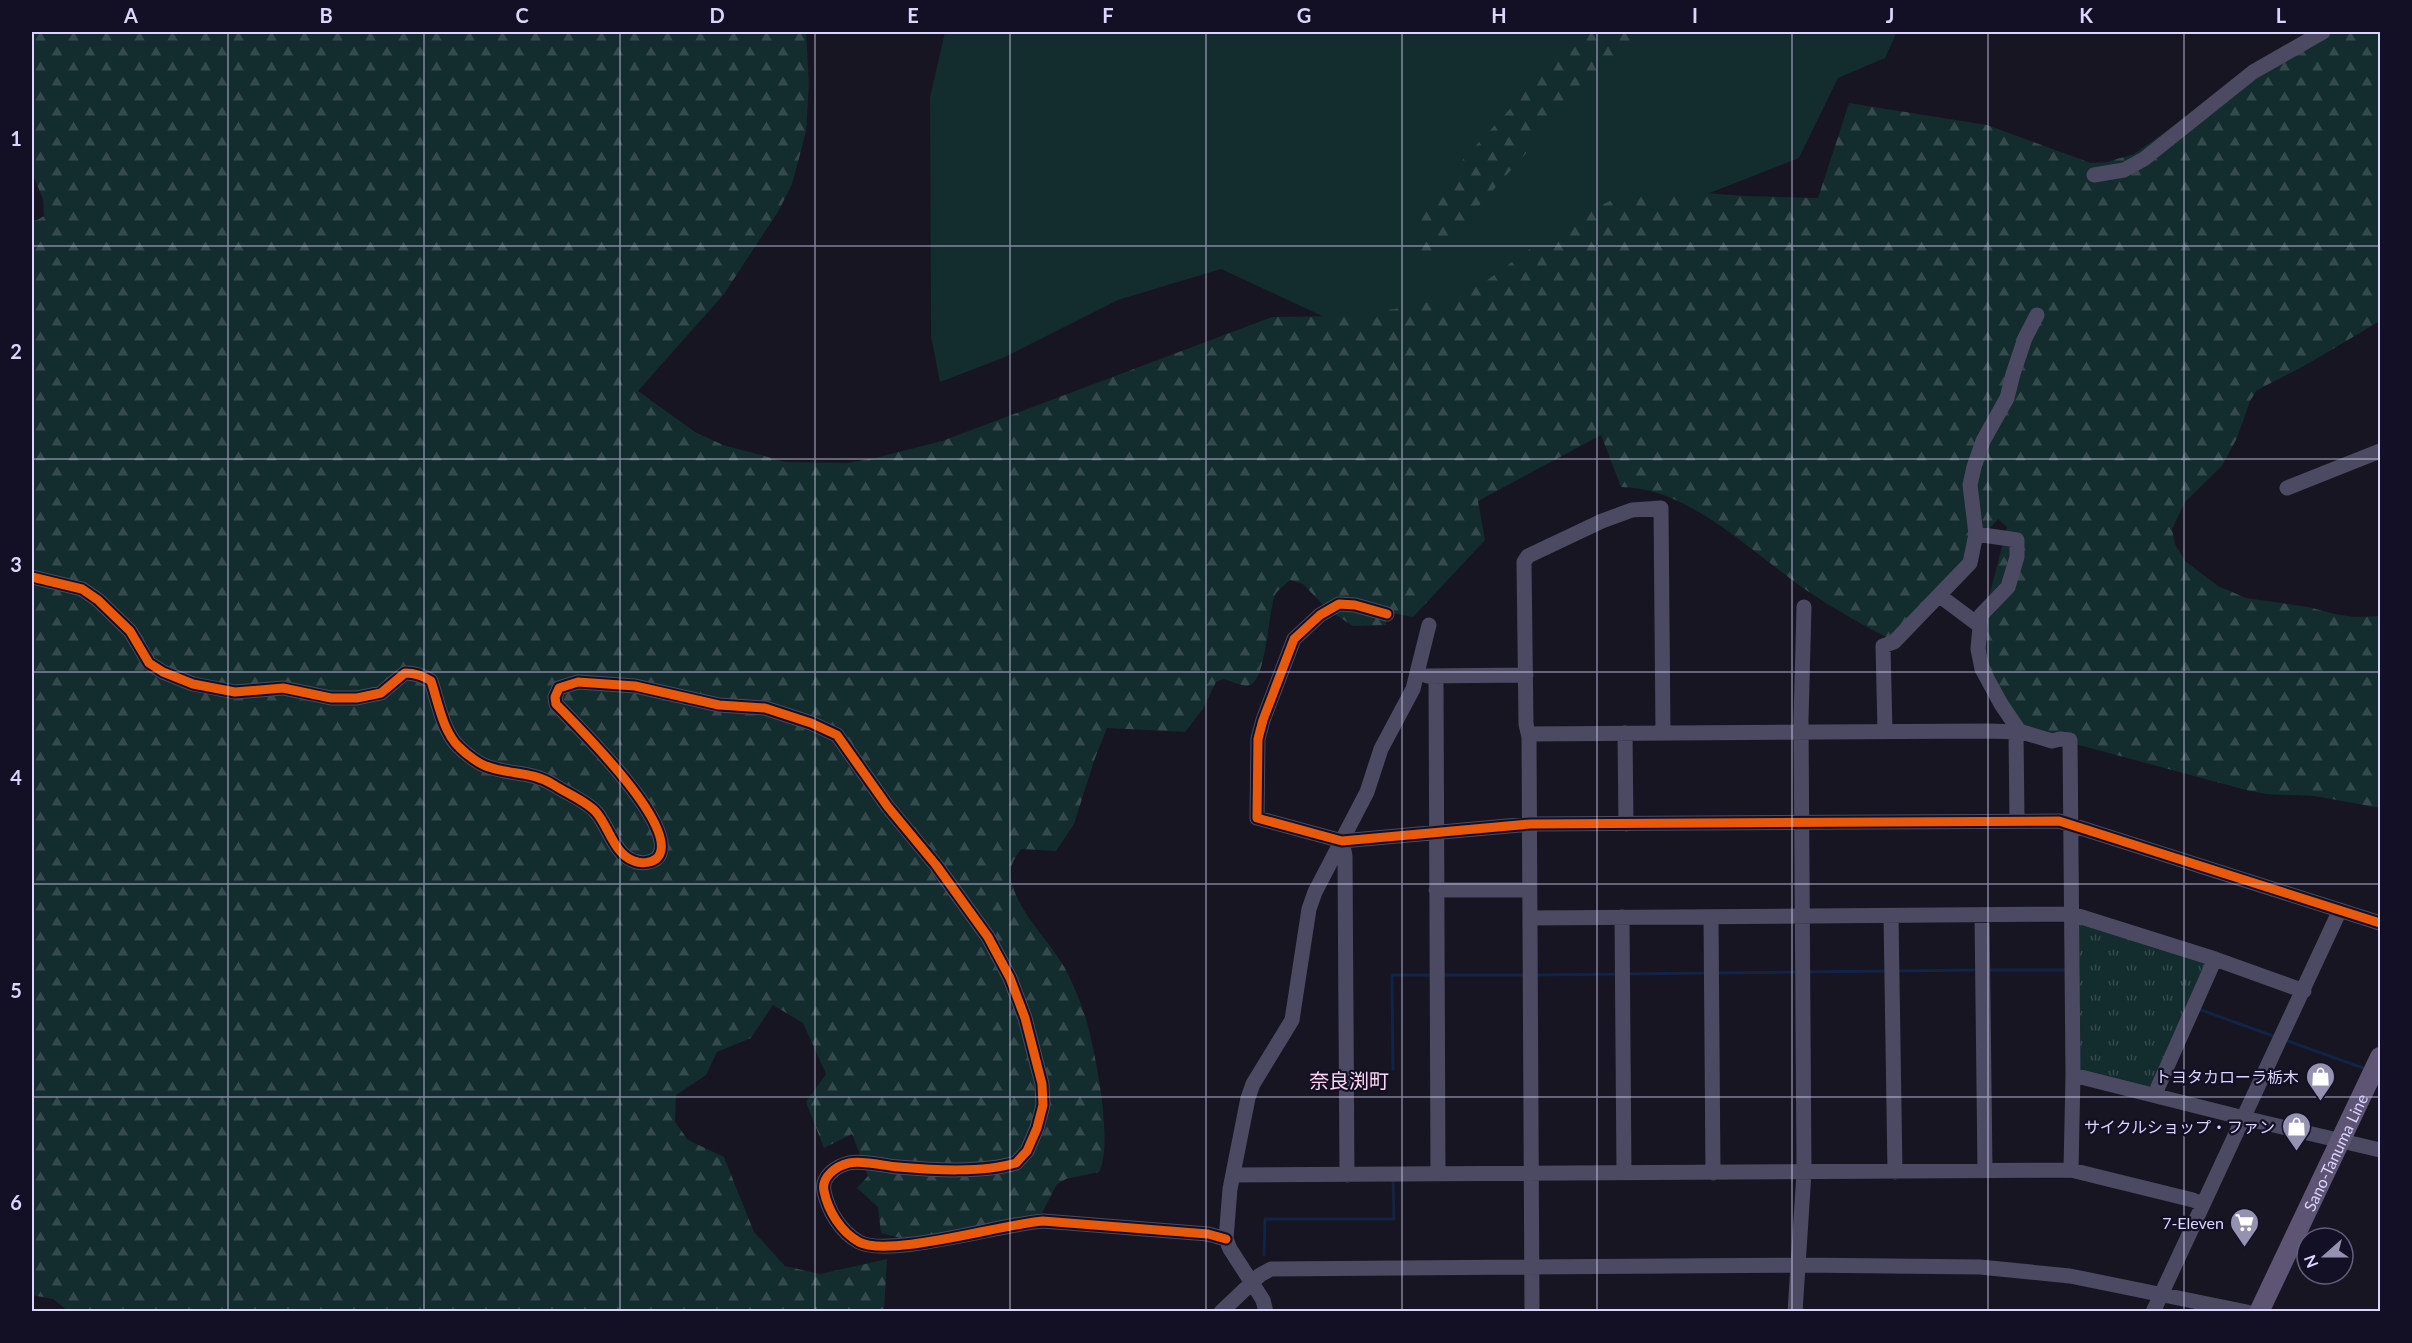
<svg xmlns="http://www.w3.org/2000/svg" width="2412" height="1343" viewBox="0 0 2412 1343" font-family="Lato,'Noto Sans JP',sans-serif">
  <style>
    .grass { fill: #132c2d }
    .forest { fill: url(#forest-firs) }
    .park { fill: url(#park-tufts) }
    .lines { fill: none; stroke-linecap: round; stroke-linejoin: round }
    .stream { stroke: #112446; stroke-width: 3 }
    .minor { stroke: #4b4a62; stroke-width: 15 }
    .major { stroke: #5e5473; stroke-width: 20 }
    .cycleway-casing { stroke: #131026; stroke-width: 13 }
    .cycleway { stroke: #e8590c; stroke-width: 9 }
    .grid { fill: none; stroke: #dad6fe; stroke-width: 1.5; stroke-opacity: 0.55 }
    .labels { text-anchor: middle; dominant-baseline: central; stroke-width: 4.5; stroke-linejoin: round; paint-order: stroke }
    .poi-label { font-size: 16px; fill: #dad6fe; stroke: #131026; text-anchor: end }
    .street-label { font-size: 16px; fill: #dad6fe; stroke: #131026 }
    .quarter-label { font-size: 20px; fill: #fed8f0; stroke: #131026 }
    .neatline { fill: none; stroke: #dad6fe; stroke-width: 2 }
    .grid-label { font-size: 20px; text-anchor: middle; font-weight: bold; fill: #dad6fe }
  </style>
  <defs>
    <pattern id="forest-firs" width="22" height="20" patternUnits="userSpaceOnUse" patternTransform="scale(1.5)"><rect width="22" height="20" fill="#132c2d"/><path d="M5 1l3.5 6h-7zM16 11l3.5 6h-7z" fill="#354a4c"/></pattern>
    <pattern id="park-tufts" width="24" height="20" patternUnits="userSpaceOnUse" patternTransform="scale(1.5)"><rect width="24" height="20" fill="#132c2d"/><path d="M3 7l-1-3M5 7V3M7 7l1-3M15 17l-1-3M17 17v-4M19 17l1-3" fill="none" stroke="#354a4c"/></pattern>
  </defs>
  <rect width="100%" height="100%" fill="#161521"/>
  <!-- grass -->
  <path class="grass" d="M945,32h952l-12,26 -47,20 -39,80 -209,82 -167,123 -202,-94 -103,31 -115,58 -63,24 -9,-45 -1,-240z"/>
  <!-- forest -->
  <path class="forest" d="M32,32h774l3,51 -3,49 -14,52 -13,26 -55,84 -86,97 57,41 28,13 63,17 61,1 28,-5 67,-17 330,-124 67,-1 63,-8 45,-10 39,-17 85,-62 39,-18 32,-9 37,-1 66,5 73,2 31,-95 138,22 104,38 16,-1 27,-8 143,-102 46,-20h57v289l-76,45 -47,24 -7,11 -13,37 -15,28 -37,36 -13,27 3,15 10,17 33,25 28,12 62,9 27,7 19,3 26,-1v192l-65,-12 -49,-2 -20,-4 -237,-64 -25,-73 1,-41 22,-85 -9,-8 -106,121c-28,-14 -56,-30 -83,-48 -54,-36 -119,-105 -188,-105l-20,-52 -123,66 7,39 -72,77 -27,-5v13l-33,1 -25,-16 -25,-26 -13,-4c-4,4 -10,8 -14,13 -8,12 -8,84 -26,92 -6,3 -20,-5 -27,-6l-7,3 -13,27 -18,23 -78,-4 -12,30 -21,66 -18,27 -35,-2c-8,11 -13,20 -9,34 7,31 40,60 55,89 7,14 14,31 19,47 9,32 28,124 13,153l-33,7 -9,5 -15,29 -134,27 -27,-7 -3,-26 -21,-19 11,-12 -16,-42 -28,14 -18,-46 20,-28 -23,-51 -30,-18 -22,33 -34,14 -11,23 -30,20 -1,27 13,18 36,17 30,75 31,34 35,8 67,-15 -3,52h-816l-15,-12 -21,-4v-1075h5l7,-4 -1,-17 -11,-26z
    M1580,32h75l-57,41 -155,173 -16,15 -12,2c-11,-52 63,-118 95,-154 15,-17 28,-37 43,-54 8,-9 18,-16 27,-23z"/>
  <!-- park -->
  <path class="park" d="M2084,923l120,38 4,8 -54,116 -9,3 -63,-14 -7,-8v-139z"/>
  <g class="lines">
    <!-- stream -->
    <path class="stream" d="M1986,970h79
      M1896,971l81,-1
      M1806,972l81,-1
      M1716,973l81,-1
      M1626,974l81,-1
      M1443,975h84
      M1536,975l81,-1
      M2201,1010l75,27
      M2285,1040l78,28
      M1393,1069l-1,-94h42
      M1264,1255l1,-36h129l-1,-39"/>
    <!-- minor -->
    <path class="minor" d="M2094,175l30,-5 20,-11 109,-87 70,-40
      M2287,488l93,-37
      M1976,534l41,6v17l-9,30 -27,28 -3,34 4,20 19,35 19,28
      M32,577l50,12 16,11 32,31 19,32 14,9 30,12 42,8 48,-4 48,10h26l24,-5 24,-20c10,0 17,2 26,8 7,21 12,51 28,66 7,7 21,18 30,20 23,8 43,4 65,18 12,8 32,16 42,27 13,15 18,42 38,49 7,3 16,2 22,-2 31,-26 -80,-134 -100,-155l-1,-7 4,-9 19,-6 57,4 84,19 46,3 46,15 26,12 51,72 48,58 52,72 22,41 15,40 17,66 1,21 -6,23 -10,23 -11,12c-34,10 -82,7 -118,4 -14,-1 -35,-7 -49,-4 -13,3 -28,14 -25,28 4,20 17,41 35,51 29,16 144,-18 184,-21l165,13 18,5
      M1940,596l40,30
      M1387,614l-32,-9 -16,-1 -19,11 -26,24 -31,81 -5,19 -1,79 85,23 188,-17 529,-3 321,102
      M1427,676l99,-1
      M1436,676l2,498
      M1885,731l-2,-85 11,-4 76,-79 6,-29 -6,-49 4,-18 9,-26 24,-43 6,-24 12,-36 12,-23
      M2016,732l1,89
      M1625,733l1,91
      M1529,734l458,-3 35,1 30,9 8,-2 10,1 3,335 -2,95
      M1342,841l3,15 2,319
      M1436,890h94
      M1982,915l3,256
      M1891,916l4,256
      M1622,917l2,256
      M1711,917l2,256
      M1530,918l542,-4 143,45 89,32
      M2073,1075l171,43 136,32
      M2156,1095l2,-8 57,-128
      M1233,1175l838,-5 122,30 9,4
      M1221,1312l39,-37 11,-6 528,-4 181,2 90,9 177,36
      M1266,1312l-3,-12 -33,-51 -4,-10 4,-50 18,-91 5,-14 39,-64 17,-111 6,-17 52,-100 14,-43 32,-60 16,-64
      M1532,1312l-3,-575 -3,-13 -2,-162 4,-6 74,-35 30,-11 29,-2 2,225
      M1795,1312l9,-139 -3,-453 3,-113
      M2153,1312l187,-402"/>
    <!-- major -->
    <path class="major" id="s1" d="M2259,1312l121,-255"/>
    <defs>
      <path id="cycleway" d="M32,577l50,12 16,11 32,31 19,32 14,9 30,12 42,8 48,-4 48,10h26l24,-5 24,-20c10,0 17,2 26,8 7,21 12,51 28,66 7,7 21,18 30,20 23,8 43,4 65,18 12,8 32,16 42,27 13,15 18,42 38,49 7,3 16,2 22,-2 31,-26 -80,-134 -100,-155l-1,-7 4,-9 19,-6 57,4 84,19 46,3 46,15 26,12 51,72 48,58 52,72 22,41 15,40 17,66 1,21 -6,23 -10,23 -11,12c-34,10 -82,7 -118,4 -14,-1 -35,-7 -49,-4 -13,3 -28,14 -25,28 4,20 17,41 35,51 29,16 144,-18 184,-21l165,13 18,5
        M1387,614l-32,-9 -16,-1 -19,11 -26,24 -31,81 -5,19 -1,79 85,23 188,-17 529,-3 321,102"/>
    </defs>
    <!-- cycleway casing -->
    <use href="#cycleway" class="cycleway-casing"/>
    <!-- cycleway -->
    <use href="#cycleway" class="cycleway"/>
  </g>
  <!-- grid -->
  <path class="grid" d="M228,32v1280M424,32v1280M620,32v1280M815,32v1280M1010,32v1280M1206,32v1280M1402,32v1280M1597,32v1280M1792,32v1280M1988,32v1280M2184,32v1280M32,246h2348M32,459h2348M32,672h2348M32,884h2348M32,1097h2348"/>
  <!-- icons -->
  <defs>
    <symbol id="shop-pin" viewBox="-11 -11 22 30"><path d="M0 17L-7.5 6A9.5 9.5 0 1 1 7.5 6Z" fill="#9592b1" stroke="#131026"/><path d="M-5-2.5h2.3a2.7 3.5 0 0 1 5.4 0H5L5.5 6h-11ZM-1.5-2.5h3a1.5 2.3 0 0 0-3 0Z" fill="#fff"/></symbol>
    <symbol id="supermarket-pin" viewBox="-11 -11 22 30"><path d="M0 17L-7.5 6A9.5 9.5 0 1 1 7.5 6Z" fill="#9592b1" stroke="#131026"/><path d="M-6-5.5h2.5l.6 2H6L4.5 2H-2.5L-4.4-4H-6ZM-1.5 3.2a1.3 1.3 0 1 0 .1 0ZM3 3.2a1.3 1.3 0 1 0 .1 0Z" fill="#fff"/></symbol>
  </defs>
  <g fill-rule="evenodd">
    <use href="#shop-pin" x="2304" y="1060" width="33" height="45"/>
    <use href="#shop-pin" x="2280" y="1110" width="33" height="45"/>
    <use href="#supermarket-pin" x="2228" y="1206" width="33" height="45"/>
  </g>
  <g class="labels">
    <!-- poi labels -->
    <g class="poi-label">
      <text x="2299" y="1076">トヨタカローラ栃木</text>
      <text x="2275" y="1126">サイクルショップ・ファン</text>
      <text x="2224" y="1222">7-Eleven</text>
    </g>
    <!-- street labels -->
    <g class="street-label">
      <text stroke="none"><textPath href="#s1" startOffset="177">Sano-Tanuma Line</textPath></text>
    </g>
    <!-- quarter labels -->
    <g class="quarter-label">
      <text x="1349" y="1080">奈良渕町</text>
    </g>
  </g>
  <!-- border -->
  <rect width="2412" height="1343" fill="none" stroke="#131026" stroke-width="66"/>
  <!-- north arrow -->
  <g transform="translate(2325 1256) rotate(249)"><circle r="28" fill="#131026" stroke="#635f7c" stroke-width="1.5"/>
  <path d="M0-4.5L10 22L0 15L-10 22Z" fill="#9592b1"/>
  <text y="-9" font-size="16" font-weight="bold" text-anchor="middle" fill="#dad6fe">N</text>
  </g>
  <rect x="33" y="33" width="2346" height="1277" class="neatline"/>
  <g class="grid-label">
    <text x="131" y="23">A</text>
    <text x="326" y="23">B</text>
    <text x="522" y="23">C</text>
    <text x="717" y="23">D</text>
    <text x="913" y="23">E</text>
    <text x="1108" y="23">F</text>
    <text x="1304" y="23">G</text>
    <text x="1499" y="23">H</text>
    <text x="1695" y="23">I</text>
    <text x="1890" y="23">J</text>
    <text x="2086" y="23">K</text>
    <text x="2281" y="23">L</text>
    <text x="16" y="146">1</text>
    <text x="16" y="359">2</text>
    <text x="16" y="572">3</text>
    <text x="16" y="785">4</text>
    <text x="16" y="998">5</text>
    <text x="16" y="1210">6</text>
  </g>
</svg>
